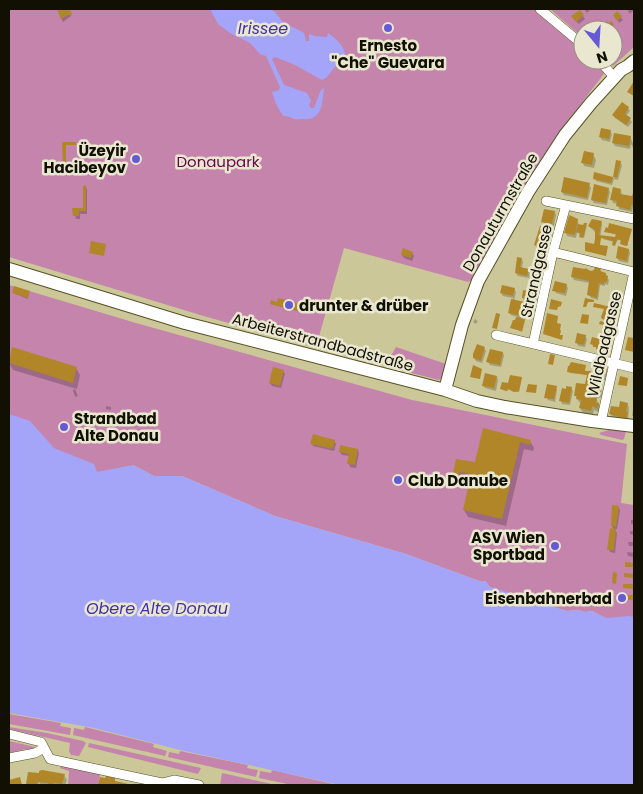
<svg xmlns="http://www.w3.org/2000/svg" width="643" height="794" viewBox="0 0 643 794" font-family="Poppins,sans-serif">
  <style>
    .green { fill: #c484ab }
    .water { fill: #a4a5f8 }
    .shadow { fill: #0003 }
    .building { fill: #b08628 }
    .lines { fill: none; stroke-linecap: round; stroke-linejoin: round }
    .street-casing { stroke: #565125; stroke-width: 10 }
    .secondary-casing { stroke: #565125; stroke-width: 14 }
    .street { stroke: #fff; stroke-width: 9 }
    .secondary { stroke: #fff; stroke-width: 12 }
    .poi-dot { fill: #655ad4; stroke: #e9e7cf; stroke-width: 2 }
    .labels { text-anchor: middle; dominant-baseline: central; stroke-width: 5; stroke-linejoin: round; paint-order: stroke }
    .poi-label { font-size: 15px; font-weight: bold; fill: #121002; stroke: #e9e7cf; text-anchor: end }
    .park-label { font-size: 15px; fill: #65054c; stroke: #e9e7cf }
    .street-label { font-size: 15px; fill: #121002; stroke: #e9e7cf }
    .water-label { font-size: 16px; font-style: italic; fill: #4431a6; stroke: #e9e7cf }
  </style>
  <rect width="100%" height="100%" fill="#ccc798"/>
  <!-- green -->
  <path class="green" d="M9,9h527l32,24 15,14v13h13l10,11 -45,59 -87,148 -6,4 -124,-34 -28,99 -109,-30 -198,-60z
    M550,9h84v38l-21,19 -7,-6h7v-30h-30v8z
    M9,285l127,38 276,77 215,44 -6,59 13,2v175l-27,-61 -15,-8 -6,1 -8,-2 -11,1 -49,-14 -28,-10 -5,-6 -3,1 -76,-28 -131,-38 -93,-40h-28l-21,-11 -124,104z
    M396,347l50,17 -4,14 -3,2 -47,-12v-4l-5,-1z
    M609,430l17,1 -2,8 -2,1 -21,-5 -2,-2z
    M9,714l52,9 -1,3 11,2 -1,7 -61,-11z
    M9,727l38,6 36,8 3,2 -7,13 -8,-1 -2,-4 1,-8 -61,-14z
    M85,727l69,17 -1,3 14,4 -2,5 -92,-21 1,-7 10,2z
    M9,741l26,6 1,2 -4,2 -6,-2 -17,4z
    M89,743l112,25 -3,6 -110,-27z
    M180,751l68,14 -1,3 11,2 -2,7 -88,-20 1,-5 10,2z
    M64,763l19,6 6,3 12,-1 -3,14h-30l1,-14 -9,-3z
    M272,770l65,15h-45l-33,-7 1,-7 11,2z
    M222,773l54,12h-56z"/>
  <!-- water -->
  <path class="water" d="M210,9h59l5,2 9,11 21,11 2,8h3v-7l6,2 12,1 1,-4c8,6 15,11 17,21l-18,23 -5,3 -27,-15 -20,-8 -3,2 12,26 23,8 4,8 -2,4 2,3h3l7,-18 3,-2c-2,15 -1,33 -22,31 -2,0 -5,1 -8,0 -4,-1 -5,-3 -11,-3l-7,-12 -4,-12 7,-2 1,-3 -14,-31 -6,-2 -10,-11 -20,-10 -12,-9z
    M9,414l21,7 24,27 40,16 3,8 36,-7 21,11h28l93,40 131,38 76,28 4,-1 4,6 77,24 11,-1 8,2 5,-1 16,7 22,-2 5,1v168h-294l-160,-35 -86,-22 -85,-15z"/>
  <!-- shadow -->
  <path class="shadow" d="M59,9h6l3,5v-5h1l2,7 -8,6 -4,-8z
    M584,9h7l-4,4z
    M627,9h7v1l-4,4z
    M617,13l6,7 -4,3 -4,-8z
    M583,16l2,3 -6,5 -5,-5z
    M613,25l1,3 -2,2h-7z
    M628,108l2,3 -4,5 6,6 -4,5 -13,-9 -2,-3z
    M610,131l2,3 -2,8 -8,-2 -2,-3z
    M630,137l3,6 1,-4v10l-3,-5 -1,5 -15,-3 -2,-3z
    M593,154l3,6 -2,8 -10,-2 -1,-3z
    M617,162h3l2,3 -4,15 -4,-1 -2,6 -16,-4 -1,-3v-4l19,4z
    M589,185l2,3 -3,12 -24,-5 -2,-3z
    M86,187l1,3v24h-7v5h-4l-2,-10h10z
    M608,189l2,3 -3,13 -13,-2 -2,-3z
    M621,190l1,6 11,2 1,-5v14h-1l-1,5 -13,-3 -1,-5 -5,-1 -1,-3z
    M555,212l1,3 -2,11 -10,-2 -1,-3z
    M577,220l2,5 5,2 3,-2 -3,13 -3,-1v-3l-4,-1 -1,5 -9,-2 -1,-3z
    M601,222l1,3 -3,20 8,2 -1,9 -20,-6 9,-5 1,-12 -7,-7z
    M551,229l2,3 -6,18 -10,-2 -2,-3z
    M631,230l-4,16 -5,-1v-4l-4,-1 -4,6v-4l-11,-3v-2l13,1 1,-3 -11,-3z
    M619,248l10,2 1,3 -2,10 -9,-2 -2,-3z
    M412,253l2,3 -2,5 -8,-3 -2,-3z
    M545,255l1,3 -4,16 -6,-1 -2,-3z
    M522,259l1,3 -1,6 6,2 2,3 -1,5 -11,-2 -2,-3z
    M600,270l9,10 -1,5 -3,-1v2l-5,-1 -2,15 -7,-2 -2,-4 1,-11 -16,-3 -2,-4z
    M566,285l2,3 -2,8 -10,-3 -2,-3z
    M514,289l2,3 -2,9 12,3 -3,-6 13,-4 2,3 -2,6 -4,-1 3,8 -5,-1 -2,10 -5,-1 2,3 -3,11 -10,-4 5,-11 -6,-2 -2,-3 4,-14 -10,-2 -2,-3z
    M29,292l-1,7 -15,-6z
    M271,304l36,3v1l-1,5z
    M475,319l3,2 -2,3 -3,-2z
    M585,336l2,3 -2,8 -7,-1 -1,-3z
    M484,348l2,3 -4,12 -6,-2 -2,-3z
    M503,353l1,3 -3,11 -11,-2 -2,-3z
    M9,363l67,5 4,7 -3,14 -64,-19z
    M604,367l5,8 -2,5 -4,1 -3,9 4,7 -8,1 5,11 -1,4 -6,-3 -1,5 -10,-2 -3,-5 2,-5 -3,-1 -4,-7 10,-7 3,-13 -18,-2 -2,-2 23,1 2,7 4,1z
    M283,371l2,3 -4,14 -9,-2 -2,-3z
    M497,377l1,3 -2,11 -11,-3 -2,-3z
    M522,378l-3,14h-4l-7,-3v2l-6,-1z
    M556,387l1,3 -2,12 -7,-2 -2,-3z
    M571,388l2,3 -3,14 -8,-1 -1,-3 6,-11z
    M75,389l3,7 -3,1 -2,-7z
    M627,404l2,3 -1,14 -16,-4 -1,-3z
    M634,405v13l-2,-3z
    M106,406l5,1v3l-5,-1z
    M484,429l46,12 4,7 -1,3 -9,-2 -18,77 -38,-9 -4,-7 7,-30 -7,-2 -1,4 -5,-1 -4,-7 22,-10z
    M334,441l2,3 -2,7 -21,-5 -1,-3z
    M358,450l1,3 -3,15 -6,-1 -1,-3 1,-8 -8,-1 -2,-3z
    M618,507l2,3 -3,19h-3l3,4 -2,20 -5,-1 -1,-3 5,-19 -2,-4z
    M631,520h3v4h-3z
    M630,531h4v4l-4,-1z
    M628,542h6v4h-5z
    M627,552l7,1v4l-6,-1z
    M64,775l3,5 -2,5h-24l-2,-3v3h-10l-1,-2z"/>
  <!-- building -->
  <path class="building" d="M57,9h13l2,6h-4l-7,4z
    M580,10l4,5 -8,7 -5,-6z
    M617,11l5,5 -5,5 -4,-6z
    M607,21l2,2 2,-2 3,3 -7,6h-3l-3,-4z
    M634,81v15l-7,-4z
    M622,102l7,5 -4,7 6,4 -5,7 -14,-10z
    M601,128l10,2 -2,9 -10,-2z
    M614,133l17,3 -2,10 -17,-3z
    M62,142h14v3h-10v23h-3z
    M584,151l10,2 -2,12 -11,-2z
    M616,160l5,1 -4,16h-4l-2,6 -18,-4 1,-7 19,5z
    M564,177l26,6 -3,15 -26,-6z
    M594,184l15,4 -3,15 -15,-3z
    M86,185v26h-7v5h-6l-1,-8h11v-22z
    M613,187l8,2 -1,5 12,2 2,-7v16h-3l-1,5 -14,-4 1,-5 -7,-1z
    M544,209l11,2 -3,13 -11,-2z
    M569,215l9,4 -3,16 -11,-2z
    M592,219l10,2 -3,14 16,2 1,-3 -12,-2 2,-5 2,1 1,-5 23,6 -5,17 -7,-2 1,-4 -4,-1 -2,7 -3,-1 1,-4 -12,-3 -1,7 8,1 -2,10 -21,-5v-9l9,2 1,-5v-9l-7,-4z
    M584,223h3l-4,15 -4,-1 1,-4 -4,-1 2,-8 5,1z
    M540,226l12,2 -6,20 -12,-3z
    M91,241l15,3 -2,12 -15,-3z
    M618,246l11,3 -2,12 -11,-3z
    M403,248l10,4 -2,6 -10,-3z
    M538,252l7,2 -4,18 -8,-2z
    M517,257l5,1 -2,9 9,2 -2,7 -12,-3z
    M573,267l12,2v-1l6,3 3,-1 1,-3 6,2 -1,2 6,2v2l2,1 -1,6h-3v2l-5,-1 -2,15 -10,-3 2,-14 -18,-4z
    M555,281l12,3 -2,9 -13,-2z
    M502,285l13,3 -2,8 -13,-3z
    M14,286l16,5 -2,7 -16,-5z
    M523,290l14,3 -2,8 -13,-3z
    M278,298l29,8 -2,7 -35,-9 1,-4 6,2z
    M585,298l9,2v2h-6l-2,5h-3z
    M511,299l23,5 -1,3 -4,-1 -3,11 -18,-4z
    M551,299l11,3 -1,4 -3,1 -1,3 -8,-1z
    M594,303l21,5 -3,14 -10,-3 -1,-2 3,-8 -11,-2z
    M496,313l4,1 -3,15 -5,-1z
    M547,313l11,3 -1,7 4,1 -1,6h1l-1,5h3l-1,5 -19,-6z
    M582,314l7,1 -1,9 -8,-1z
    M516,317l9,2 -3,12 -12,-3 3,-8h2z
    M600,321l12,3 -2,12 -9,-2 2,-9 -4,-1z
    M577,333l9,2 -2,10 -9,-2z
    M592,337l17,4 -2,11 -11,-3v-2h-3v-2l-3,-1z
    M628,337l6,1v14l-9,-2z
    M477,344l8,3 -4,14 -8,-3v-4z
    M12,347l65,20 -4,16 -64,-20z
    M490,349l13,3 -3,13 -14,-3z
    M550,354l5,1 -2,10 -5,-1z
    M571,362l15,3 -1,6h6l-1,6 6,1 1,-13 8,1 2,3 -2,6 -5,1 -2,6 -1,6 5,1 -1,3 -5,-1 -5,3 -3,-1 -1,4 10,1 -1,5h3l-1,6 -6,-3 -1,5 -12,-3 2,-8 -5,-1 1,-3h-3l2,-13 9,1 2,-9 -20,-3 1,-6h1z
    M473,365l9,4 -2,10 -10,-2z
    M273,367l11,3 -4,16 -11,-3z
    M485,373l12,3 -3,12 -12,-2z
    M510,375l12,2 -3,14 -5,1 -6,-3 -1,2 -7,-2 2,-7 6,1z
    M620,376l8,2 -1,8 -9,-1z
    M528,384l9,1 -1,8 -10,-1z
    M547,384l10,2 -3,13 -10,-1z
    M566,386l6,1 -3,16 -10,-2 3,-13 4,1z
    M620,401l8,2 -2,8 2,1 -2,7 -17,-5 2,-8 8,1z
    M483,428l48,12 -1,5 -10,-3 -18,77 -39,-9 8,-36 -11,-2 -1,3 -6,-1 3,-15 19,3z
    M313,434l22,6 -2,9 -23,-5z
    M340,445l18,4 -3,16 -8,-1 2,-10 -10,-2z
    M612,505l7,1 -3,21 -5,-1z
    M610,528l6,1 -2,21h-7z
    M625,562l9,1v4h-9z
    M613,572l4,1 -1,11 -4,-1z
    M624,573l10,1v4l-10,-1z
    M623,584h11v5l-11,-1z
    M622,595h11v5l-11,-1z
    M42,770l23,4 -3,10 -8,-1 -1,2 -5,-1v-1l-11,-1v2h-11l2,-12 11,1v-2z
    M106,776l9,2v3l18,4h-35l2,-8 5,1z
    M20,777l2,8h-12l-1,-5z"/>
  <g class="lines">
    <defs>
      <path id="street" d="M540,9l43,36
        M599,60l15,17
        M546,201l88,18
        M553,252l81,20
        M496,335l138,33
        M533,344l20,-92 13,-47
        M601,422l33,-150
        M9,734l32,8 9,17 112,24 12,-3 25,5
        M9,758l26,-5 9,-5"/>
      <path id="secondary" d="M9,269l176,54 260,67 32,11 28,6 87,14 42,5
        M445,390l17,-65 16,-44 50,-89 37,-57 26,-32 30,-33 7,-4 6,-5"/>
    </defs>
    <!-- street casing -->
    <use href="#street" class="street-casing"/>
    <!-- secondary casing -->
    <use href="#secondary" class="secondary-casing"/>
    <!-- street -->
    <use href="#street" class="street"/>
    <!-- secondary -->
    <use href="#secondary" class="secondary"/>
  </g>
  <!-- markers -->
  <g class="poi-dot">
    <circle cx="388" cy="28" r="5"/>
    <circle cx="136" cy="159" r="5"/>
    <circle cx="289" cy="305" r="5"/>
    <circle cx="64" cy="427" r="5"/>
    <circle cx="398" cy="480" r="5"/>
    <circle cx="555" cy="546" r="5"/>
    <circle cx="622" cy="598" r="5"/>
  </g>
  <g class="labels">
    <!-- poi labels -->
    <g class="poi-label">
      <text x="388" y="45" text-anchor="middle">Ernesto<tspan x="388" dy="17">"Che" Guevara</tspan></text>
      <text x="126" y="150">Üzeyir<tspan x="126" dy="17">Hacibeyov</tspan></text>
      <text x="299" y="305" text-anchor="start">drunter &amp; drüber</text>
      <text x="74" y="418" text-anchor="start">Strandbad<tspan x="74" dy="17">Alte Donau</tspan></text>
      <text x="408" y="480" text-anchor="start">Club Danube</text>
      <text x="545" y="537">ASV Wien<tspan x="545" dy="17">Sportbad</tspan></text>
      <text x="612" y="598">Eisenbahnerbad</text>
    </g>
    <!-- park labels -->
    <g class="park-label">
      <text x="218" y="161">Donaupark</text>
    </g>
    <!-- street labels -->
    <g class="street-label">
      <text transform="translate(500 212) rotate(-60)">Donauturmstraße</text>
      <text transform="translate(536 271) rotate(-77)">Strandgasse</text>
      <text transform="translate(323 342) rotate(15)">Arbeiterstrandbadstraße</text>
      <text transform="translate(604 344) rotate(-77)">Wildbadgasse</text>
    </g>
    <!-- water labels -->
    <g class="water-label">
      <text x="263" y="28">Irissee</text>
      <text x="157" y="608">Obere Alte Donau</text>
    </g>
  </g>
  <!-- border -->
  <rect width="643" height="794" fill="none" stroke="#121002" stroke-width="20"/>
  <!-- north arrow -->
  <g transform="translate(598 45) rotate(162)"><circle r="24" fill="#e9e7cf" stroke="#93917d"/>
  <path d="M0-4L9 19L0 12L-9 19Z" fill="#655ad4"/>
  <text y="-8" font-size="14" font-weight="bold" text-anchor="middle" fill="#121002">N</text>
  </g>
</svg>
